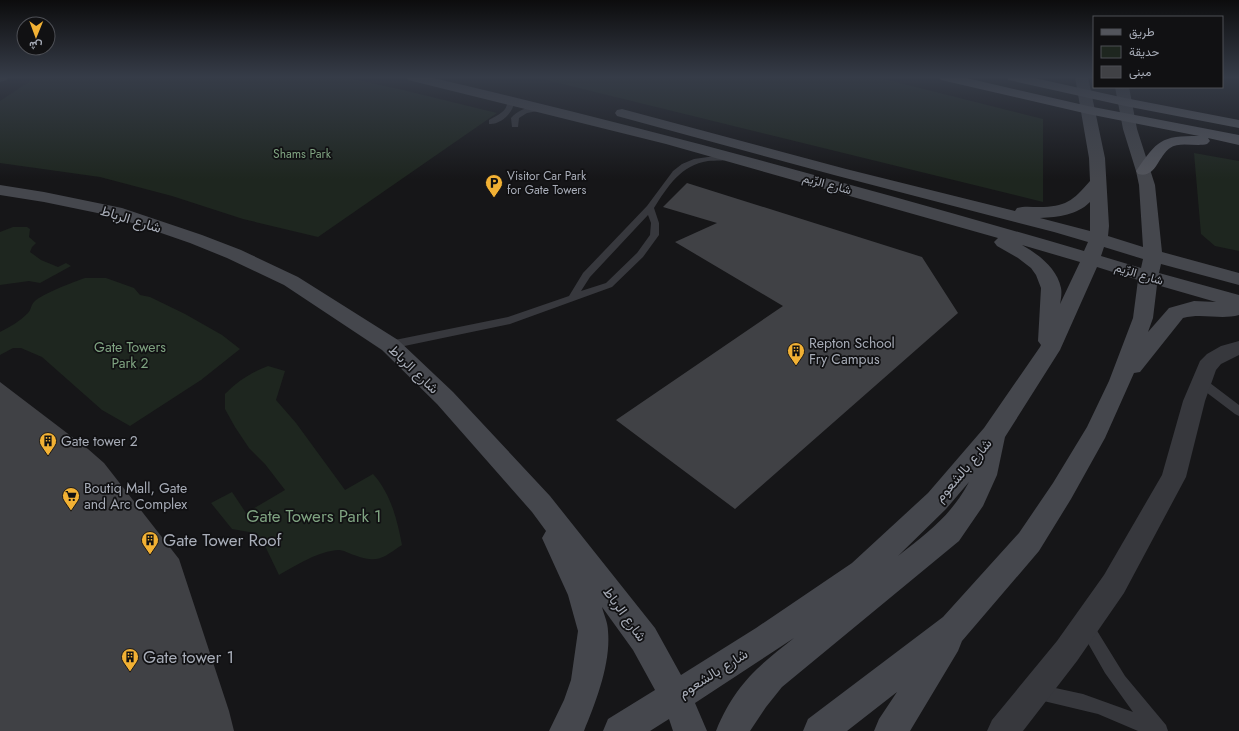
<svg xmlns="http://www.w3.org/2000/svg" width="1239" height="731" viewBox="0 0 1239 731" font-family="Jost,Vazirmatn,sans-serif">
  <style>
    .green { fill: #1e261f }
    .building { fill: #404145 }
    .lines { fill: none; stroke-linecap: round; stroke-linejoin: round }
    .lane { fill: #37383d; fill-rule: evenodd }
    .street { fill: #37383d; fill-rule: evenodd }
    .secondary { fill: #45474d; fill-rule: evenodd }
    .primary { fill: #53555c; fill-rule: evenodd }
    .labels { text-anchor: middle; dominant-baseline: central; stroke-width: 3.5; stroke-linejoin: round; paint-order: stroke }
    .far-park-label { font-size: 12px; fill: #7fa381; stroke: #111113 }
    .far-poi-label { font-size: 12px; fill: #a8adb8; stroke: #111113; text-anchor: start }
    .far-street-label { font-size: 12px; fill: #a8adb8; stroke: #111113 }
    .street-label { font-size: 14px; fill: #a8adb8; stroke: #111113 }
    .poi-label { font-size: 14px; fill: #a8adb8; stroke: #111113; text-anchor: start }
    .park-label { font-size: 14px; fill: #7fa381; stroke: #111113 }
    .near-park-label { font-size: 17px; fill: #7fa381; stroke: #111113 }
    .near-poi-label { font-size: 17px; fill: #a8adb8; stroke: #111113; text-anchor: start }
  </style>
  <rect width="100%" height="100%" fill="#161618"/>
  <!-- green -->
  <path class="green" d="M36,77h308l59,13 94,23 -179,124 -75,-18 -71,-23 -72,-19 -100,-14v-62z
    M534,77h342l167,42v83z
    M1194,153l45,8v90l-24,-5 -14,-12z
    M13,227h14l3,2 -1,8 7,6 -4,4 -2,5 11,8 17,7 8,-4 5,3 -31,17 -11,-2 -29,4v-53z
    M85,278h21l28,10 6,7 10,2 35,17 37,21 18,14 -39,31 -71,46 -28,-16 -60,-53 -21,-9h-8l-13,7v-23c10,-5 20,-11 28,-19 3,-3 3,-8 6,-11 7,-8 40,-20 51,-24z
    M268,366l17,5 -9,29 20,23 49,67 28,-16c18,20 24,45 29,71 -20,13 -23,19 -48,10 -4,-1 -10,-5 -15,-5 -21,1 -42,15 -60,25l-13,-27 -17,-16 -17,-3 -21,-26 21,-11 14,21 39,-23 -20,-26 -16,-16 -14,-21 -10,-18v-15c13,-13 25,-21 43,-28z"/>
  <!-- building -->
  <path class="building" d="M687,183l235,74 36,56 -223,196 -119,-89 167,-114 -108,-64 42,-19 -54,-16z
    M0,382l88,67 16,14 75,96 50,152 5,20h-234z"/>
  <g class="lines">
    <!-- lane -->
    <path class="lane" d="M510,97l2,1 2,5c-1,10 -14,22 -25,21v-4c9,-5 20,-9 18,-21z
      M535,106h8l4,2 -4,2 -16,3 -8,5 -1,9h-6l-1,-9c7,-8 15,-10 24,-12z
      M722,155h6l4,2c-5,5 -17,3 -24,4 -27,4 -40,25 -54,47l5,15v12l-16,22 -31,30 -102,37 -120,25 -4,-1 -1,-3 1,-3 4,-1 118,-24 61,-21 14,-23 64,-67 26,-35 9,-7 12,-5zM648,215l3,8 -1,12 -13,18 -31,30 -25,8 9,-14z
      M1202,379l4,1 33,25v11l-4,-2 -37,-28 -2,-3 2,-3z
      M1086,619l5,2 34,55 41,49 2,6h-30l-40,-17 -67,-16 -2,-6 2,-6 6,-2 46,10 50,18 -28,-39 -24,-42 -2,-5 2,-5z"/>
    <!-- street -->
    <path class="street" d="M1239,341v14l-18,9 -5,6 -11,31 -19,76 -62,116 -47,68 -54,70h-36l5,-11 65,-79 47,-66 58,-100 21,-74 17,-40 7,-7 14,-8z"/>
    <!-- secondary -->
    <path class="secondary" d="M0,77h9l-2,3 -7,2z
      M406,77h23c220,51 438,111 655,174l4,-9 -34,-10 -220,-57 -217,-59 -2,-3 2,-3 5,-1 224,60 169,42 2,-3c7,-2 14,-1 22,-1 26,0 34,-6 51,-26l-1,-23 -14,-81h13l17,81 4,68 -1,10 35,11 -4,-62 -3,-14 -13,-42 -8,-42h14l8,42 18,56 7,67 77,21v12l-78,-21 -2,9 80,22v20c-18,5 -37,-2 -56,3l-43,54 -6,1 -29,65 -34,61 -32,52 -77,90 -4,10 -48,80h-36l5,-12 18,-27 -50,39h-44l5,-12 135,-102 76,-84 34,-50 34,-56 22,-46 24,-63 5,-38 -41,-13 -37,83 -55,87 -8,38 -14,31 -24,35 -177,146 -16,20 -16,24h-34c19,-46 41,-64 78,-93l-99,65 12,28h-34l-4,-12 -19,12h-47l5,-12 47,-29 -22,-40 -31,-43c2,8 6,16 6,24 3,32 -12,71 -24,100h-35l15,-31 7,-20 7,-49 -10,-36 -26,-57 4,-7 -14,-19 -95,-108 -55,-54 -98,-65 -57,-27 -37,-15 -78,-27 -68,-14 -44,-7v-10l44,7 78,16 80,27 39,15 57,27 100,63 55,52 97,104 105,132 26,47 75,-47 96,-65 76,-70 56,-65 56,-81 1,-2 -3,-4 3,-53 -5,-13 -5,-7 -13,-10 -21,-12 -3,-4 4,-4 -332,-94 -258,-64zM1090,202v29l-50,-13c19,-1 37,-3 50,-16zM1022,245l58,17 -20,42c1,-5 2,-11 1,-16 -4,-20 -23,-34 -39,-43zM1104,247l39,12 -2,9 -40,-12zM1157,285l59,17 -22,-1 -25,7 -21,24 5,-14zM969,482c-19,35 -41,50 -71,74l48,-47z"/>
    <!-- primary -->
    <path class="primary" d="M939,77h23l126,29 151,29v10l-31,-7 2,3 -3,3c-11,3 -28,-3 -37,4 -12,8 -14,31 -32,26l-2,-3c22,-31 24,-35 63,-35l-111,-22 -147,-34z
      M1007,77h23l95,21 114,22v8l-114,-22 -112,-25 -5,-1z"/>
  </g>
  <!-- sky -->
  <linearGradient id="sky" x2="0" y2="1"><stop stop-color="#0c0c0d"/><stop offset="0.43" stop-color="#363c48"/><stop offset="1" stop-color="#363c48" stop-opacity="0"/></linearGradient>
  <rect width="1239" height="179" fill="url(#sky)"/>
  <!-- icons -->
  <defs>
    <symbol id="parking-pin" viewBox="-11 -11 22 30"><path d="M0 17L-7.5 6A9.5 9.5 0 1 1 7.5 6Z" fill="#f2b134" stroke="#111113"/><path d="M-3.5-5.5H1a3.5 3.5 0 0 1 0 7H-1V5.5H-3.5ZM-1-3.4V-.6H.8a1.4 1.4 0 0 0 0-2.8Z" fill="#111"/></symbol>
    <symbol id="building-pin" viewBox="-11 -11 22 30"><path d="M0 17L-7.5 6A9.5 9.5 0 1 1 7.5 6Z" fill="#f2b134" stroke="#111113"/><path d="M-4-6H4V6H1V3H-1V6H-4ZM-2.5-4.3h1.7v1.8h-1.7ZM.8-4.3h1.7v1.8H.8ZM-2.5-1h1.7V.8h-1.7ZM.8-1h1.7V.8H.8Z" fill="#111"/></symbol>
    <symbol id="supermarket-pin" viewBox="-11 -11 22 30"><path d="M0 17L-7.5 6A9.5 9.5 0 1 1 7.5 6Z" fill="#f2b134" stroke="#111113"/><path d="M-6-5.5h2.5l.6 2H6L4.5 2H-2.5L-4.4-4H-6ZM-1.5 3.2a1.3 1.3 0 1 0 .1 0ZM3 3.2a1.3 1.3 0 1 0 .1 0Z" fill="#111"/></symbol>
  </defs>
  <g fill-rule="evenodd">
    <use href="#parking-pin" x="484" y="173" width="20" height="27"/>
    <use href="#building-pin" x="786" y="341" width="20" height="27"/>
    <use href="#building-pin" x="38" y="431" width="20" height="27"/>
    <use href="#supermarket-pin" x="61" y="486" width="20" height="27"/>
    <use href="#building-pin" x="140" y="530" width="20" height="27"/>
    <use href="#building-pin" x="120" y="647" width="20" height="27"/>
  </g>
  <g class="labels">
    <!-- far-park labels -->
    <g class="far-park-label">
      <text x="302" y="154">Shams Park</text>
    </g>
    <!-- far-poi labels -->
    <g class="far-poi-label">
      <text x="507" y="176">Visitor Car Park<tspan x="507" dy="14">for Gate Towers</tspan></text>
    </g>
    <!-- far-street labels -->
    <g class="far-street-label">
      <text transform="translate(827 184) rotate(15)">شارع الرِّيم</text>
      <text transform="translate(1139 274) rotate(17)">شارع الرِّيم</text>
    </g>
    <!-- street labels -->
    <g class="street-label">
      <text transform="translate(131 219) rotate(17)">شارع الرباط</text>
      <text transform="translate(414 369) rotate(44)">شارع الرباط</text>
      <text transform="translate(963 470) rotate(-49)">شارع بالشعوم</text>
      <text transform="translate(625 614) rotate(54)">شارع الرباط</text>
      <text transform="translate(713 673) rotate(-32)">شارع بالشعوم</text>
    </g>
    <!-- poi labels -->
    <g class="poi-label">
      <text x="809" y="343">Repton School<tspan x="809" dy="16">Fry Campus</tspan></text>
      <text x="61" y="441">Gate tower 2</text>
      <text x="84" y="488">Boutiq Mall, Gate<tspan x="84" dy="16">and Arc Complex</tspan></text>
    </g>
    <!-- park labels -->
    <g class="park-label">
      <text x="130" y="347">Gate Towers<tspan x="130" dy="16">Park 2</tspan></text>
    </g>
    <!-- near-park labels -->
    <g class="near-park-label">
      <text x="314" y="516">Gate Towers Park 1</text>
    </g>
    <!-- near-poi labels -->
    <g class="near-poi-label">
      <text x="163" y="540">Gate Tower Roof</text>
      <text x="143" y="657">Gate tower 1</text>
    </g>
  </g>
  <!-- legend -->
  <rect x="1093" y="16" width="130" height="72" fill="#111113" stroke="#4d4f55"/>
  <rect x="1101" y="29" width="20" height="6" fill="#53555c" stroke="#4d4f55"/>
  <text x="1129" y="36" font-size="12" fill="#a8adb8">طريق</text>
  <rect x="1101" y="46" width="20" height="12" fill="#1e261f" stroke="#4d4f55"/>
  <text x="1129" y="56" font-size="12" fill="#a8adb8">حديقة</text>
  <rect x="1101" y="66" width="20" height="12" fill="#404145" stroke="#4d4f55"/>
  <text x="1129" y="76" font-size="12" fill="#a8adb8">مبنى</text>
  <!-- north arrow -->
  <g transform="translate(36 36) rotate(181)"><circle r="19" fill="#111113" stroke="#4d4f55"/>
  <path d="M0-3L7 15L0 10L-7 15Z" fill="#f2b134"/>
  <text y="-6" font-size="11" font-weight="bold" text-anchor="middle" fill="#a8adb8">ش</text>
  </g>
</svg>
